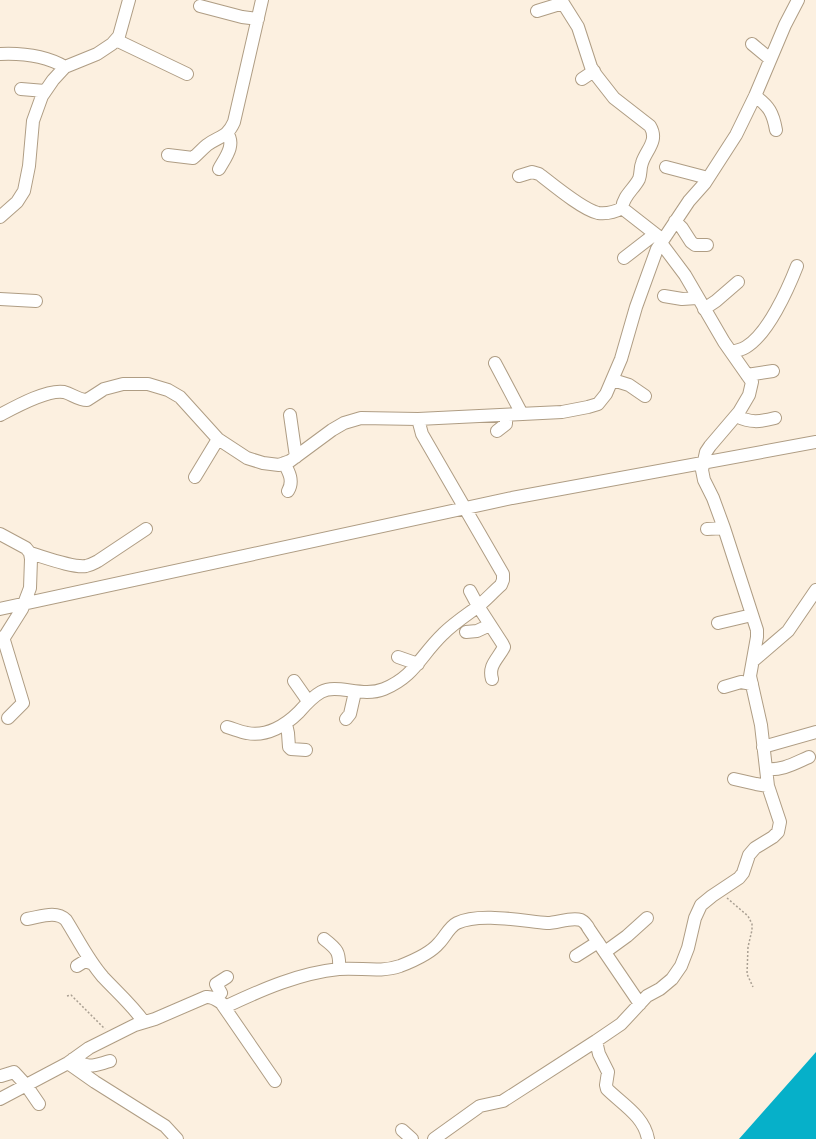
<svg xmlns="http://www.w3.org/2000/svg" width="816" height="1139" viewBox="0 0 816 1139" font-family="'DM Sans',sans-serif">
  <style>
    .water { fill: #06b0c9 }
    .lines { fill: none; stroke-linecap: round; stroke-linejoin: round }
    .minor-casing { stroke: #af9d84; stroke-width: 14 }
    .path { stroke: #aaa093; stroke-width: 1.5; stroke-dasharray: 2 2; stroke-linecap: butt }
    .minor { stroke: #fff; stroke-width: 12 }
  </style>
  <rect width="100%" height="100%" fill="#fcf0e0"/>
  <!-- water -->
  <path class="water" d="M816,1052v87h-77l70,-79z"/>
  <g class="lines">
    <defs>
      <path id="minor" d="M561,0l17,27 13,40 5,8 18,23 36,28c9,15 -4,24 -8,37 -2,5 -1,11 -3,16 -5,10 -16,17 -17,29l41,32
        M200,6l42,11 16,2
        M537,11l26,-8
        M116,40l71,34
        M752,44l18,15
        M0,54c22,-1 46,2 65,13
        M582,79l12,-8
        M21,89l24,2
        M755,96c14,10 18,17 21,34
        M168,155l25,3c5,-4 9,-9 14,-13 12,-9 20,-7 27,-23l28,-122
        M666,167l42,11
        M219,169c6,-11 17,-24 8,-36
        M519,176l13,-4 7,2c13,10 44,36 59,39 9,1 17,-1 24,-5
        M0,217l17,-15 7,-11 5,-25 4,-45 9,-25 11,-16 12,-13 32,-13 15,-10 7,-8 10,-36
        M675,221l7,7 9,14 4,3h12
        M624,258l31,-24
        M664,296l18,3 15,-1
        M0,299l36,2
        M704,309l12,-8 22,-19
        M731,352c5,-1 10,-2 15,-5 22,-13 42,-58 51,-81
        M495,363l27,51
        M747,375l26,-4
        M613,380l16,5 16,11
        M0,415c15,-8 47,-26 64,-23 8,2 14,8 23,8l17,-11 19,-5h25l20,6 12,7 38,42 29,19 16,5 16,2 11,-4 42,-31 12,-7 17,-5 57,1 144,-7 26,-5 10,-3 8,-10 15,-35 15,-52 21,-58 32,-48 16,-18 31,-48 19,-39 30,-71 13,-25
        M290,415l6,42
        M736,416c15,7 23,6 39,2
        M497,431l9,-7v-5l-3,-4
        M284,463c5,9 10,18 4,28
        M195,477l23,-38
        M707,529l17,-1
        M0,534l26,14 4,5 1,6 -1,29 -8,21 -17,27 -5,3
        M30,553c14,4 43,15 56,13 5,-1 8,-3 12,-5l48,-32
        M470,591l8,15 24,37 2,4c-6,12 -16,18 -12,32
        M0,609l512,-111 304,-56
        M718,623l34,-8
        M466,632l11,-1 13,-6
        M3,637l20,66 -15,15
        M398,657l20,7
        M753,661l35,-30 28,-41
        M294,681l14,20
        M724,687l17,-5 11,2
        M346,719l4,-5 5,-22
        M286,724l2,9 1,14 2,2 15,1
        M227,727c7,2 14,5 20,6 20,4 39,-8 52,-21 7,-8 13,-15 22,-20 16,-9 41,6 63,-3 31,-13 36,-33 59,-55 10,-10 22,-18 33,-26 9,-7 17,-16 25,-23l2,-5v-6l-81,-140 -4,-15
        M763,747l53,-15
        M766,769c16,2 29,-6 43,-12
        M734,779l22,5 12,2
        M27,919c13,-2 29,-9 39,1 12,19 22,40 37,57 14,15 29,28 41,45
        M324,939c13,10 16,13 15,30
        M605,952l22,-16 20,-18
        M576,956l22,-14
        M77,966l8,-5 8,3
        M216,999l5,-6 -5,-9 11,-7
        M222,1004l53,77
        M596,1041l3,13 9,18 -2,13 1,4c15,15 37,27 41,50
        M73,1059c17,10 19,7 37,2
        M68,1063l27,19 70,44 12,13
        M1,1076l13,-4 12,13 13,19
        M0,1099l68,-36 21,-15 46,-23 20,-6 51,-22c9,-1 13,6 21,9 36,-17 73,-33 112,-37 20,-2 41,4 61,-3 13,-5 30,-12 39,-23 6,-6 10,-16 18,-20 22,-11 66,-2 90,0 11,0 23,-6 34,-3 4,2 6,5 8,9l51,75
        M402,1130l10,9
        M434,1139l46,-33 23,-5 93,-60 25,-17 26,-28 13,-7 12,-10 9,-13 7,-18 7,-30 6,-13 11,-9 27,-18 4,-5 6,-18 6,-7 18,-11 5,-5 2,-10 -12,-36 -7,-61 -11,-49 7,-39v-7l-33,-102 -11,-30 -9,-18 -2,-10 4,-18 4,-6 29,-34 10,-17 3,-13 -28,-40 -39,-67 -24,-32"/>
    </defs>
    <!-- minor casing -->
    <use href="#minor" class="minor-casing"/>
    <!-- path -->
    <path class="path" d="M727,898l21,18 4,8v6l-4,17 -1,27 6,13
      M67,996l4,-1 34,34"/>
    <!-- minor -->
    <use href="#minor" class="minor"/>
  </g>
</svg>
